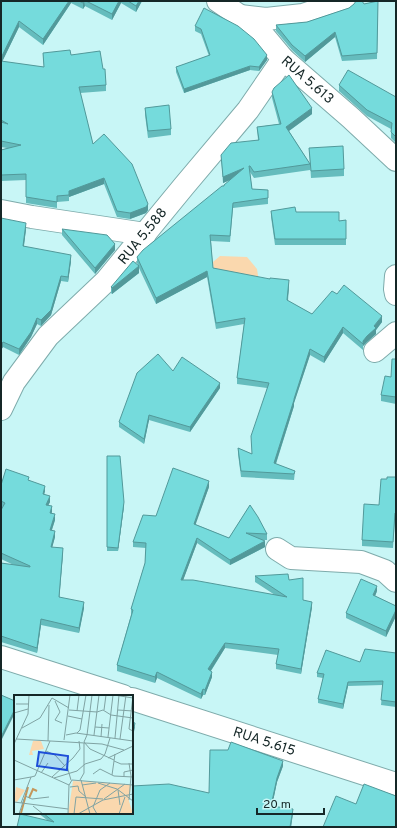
<svg xmlns="http://www.w3.org/2000/svg" width="397" height="828" viewBox="0 0 397 828" font-family="Overpass,sans-serif">
  <style>
    .green { fill: #fad8ae }
    .lines { fill: none; stroke-linecap: round; stroke-linejoin: round }
    .minor-casing { stroke: #7eabab; stroke-width: 24 }
    .minor { stroke: #fff; stroke-width: 22 }
    .wall { fill: #65bcbd }
    .shaded-wall { fill: #52999a }
    .building { fill: #75dbdc; stroke: #52999a }
    .labels { text-anchor: middle; dominant-baseline: central; stroke-width: 4; stroke-linejoin: round; paint-order: stroke }
    .street-label { font-size: 14px; fill: #152727; stroke: #c8f6f6 }
    .inset-river { fill: none; stroke: #c4965a; stroke-width: 2 }
    .inset-road { fill: none; stroke: #80a3a3; stroke-width: 1 }
    .view { fill: #1d4ed8; fill-opacity: 0.15; stroke: #1d4ed8; stroke-width: 2 }
    .inset-edge { fill: none; stroke: #152727; stroke-width: 2 }
  </style>
  <rect width="100%" height="100%" fill="#c8f6f6"/>
  <!-- green -->
  <path class="green" d="M220,256l27,1 10,12 2,13 -45,-8 -1,-12z"/>
  <g class="lines">
    <defs>
      <g id="minor">
        <path id="s1" d="M218,1l22,15 23,19 20,24 68,59 45,42"/>
        <path d="M240,16l26,3 37,-4 42,-14"/>
        <path d="M1,211l31,6 113,17"/>
        <path d="M396,276l-1,13 1,5"/>
        <path d="M375,351l21,-18"/>
        <path id="s2" d="M1,409l13,-27 34,-46 58,-55 78,-95 64,-76 35,-51"/>
        <path d="M277,549l14,9 70,4 24,9 11,10"/>
        <path d="M1,657l122,39"/>
        <path id="s3" d="M132,699l264,85"/>
      </g>
    </defs>
    <!-- minor casing -->
    <use href="#minor" class="minor-casing"/>
    <!-- minor -->
    <use href="#minor" class="minor"/>
  </g>
  <!-- wall -->
  <path class="wall" d="M1,1h141l-6,11 -15,-9 -9,17 -27,-14 -2,3 -12,-6 -28,42 -24,-18 -17,35 42,5 -1,-14 28,2 35,30v6l-26,2 13,51 55,66 -2,3 -16,6 -13,-2 -13,-33 -35,13v4l-12,1v6l-31,-5v-23l-25,1v-31l6,-2 -6,-1z
    M378,1l-1,58 -35,2 -7,-24 -30,25 -13,-12 -16,-19v-6l31,-3 42,-14 5,-4h10z
    M195,26l72,34 -8,11 -9,-1 -66,23 -8,-21v-5l33,-11 -8,-22 -6,-3z
    M339,85l57,12v46l-5,-5v-9l-24,-13 -28,-25z
    M272,92l40,22 -23,17 21,33v6l-56,8 -4,-6 2,17 16,1v14l-35,4 -3,34 -19,-1 2,27 76,18 -1,15 24,13 25,-20 45,28 -6,8v4l-9,8 -4,4v4l-20,-17 -19,30 -14,-8 -16,48v3l-18,58 19,7 -1,9 -53,-3 -3,-23v-6l14,6 15,-66 -30,-4v-6l7,-54 -28,5 -9,-52 -51,27 -17,-36v5l-27,21 -1,-1v-6l27,-22 -1,-2v-6l87,-71 6,-6 -7,3 -2,-28 37,-15 -1,-13 22,-3 -7,-26z
    M145,108l26,21v6l-23,3 -3,-23z
    M309,148l35,21v7l-33,2z
    M271,211l25,1 43,9 7,-1v25h-71l-4,-28z
    M1,218l25,11 -2,17 47,15 -3,21 -7,-1 -10,34 -10,11 -4,-2 -6,13 -12,18 -16,-8 -2,3z
    M62,229l53,21 -20,24 -33,-39z
    M396,359v45l-15,-3v-6l10,-18z
    M220,388l-30,44 -41,-12 -5,24 -25,-17v-5z
    M107,456l17,50 -6,45h-11z
    M396,477v41h-1l-2,30 -31,-2v-6l17,-35 8,-26z
    M29,480l16,11 -1,3 6,8 -2,3 7,15 -3,10 3,7 -3,10 11,6 -4,44 25,11 -5,25 -38,-8 -4,28 -36,-11v-79l15,3 -15,-7v-49l1,-2 -1,-1v-22z
    M209,487l-14,37 34,14 21,-33 17,29v6h-5l3,7 -35,18 -33,-22 -14,37 92,15 -20,-13v-6l34,4 14,20 9,7 -11,67 -25,-5v-5l2,-9 -53,-7 -14,23 1,6 -7,18h-2l-2,4 -44,-21 -2,5 -38,-12v-6l14,-50v-6l14,-46 1,-15 -13,-1v-5l23,-26z
    M377,591l-2,5 21,10v10l-10,21 -40,-19v-5z
    M396,653v54l-15,-2 2,-20 -35,1 -5,23 -25,-6v-4l5,-21 -6,-1v-4l43,-11z
    M283,766l-6,16 -5,24 21,7 -2,14h-274l30,-7 -9,-7h94l77,-20z"/>
  <!-- shaded-wall -->
  <path class="shaded-wall" d="M69,1h2v2l-28,42v-6z
    M84,1l1,5 -2,3v-6z
    M119,1h2v2l-9,17v-6z
    M139,1h3l-6,11v-6z
    M19,21v6l-18,37v-6z
    M335,32v5l-30,25v-6z
    M267,55v5l-8,11v-4z
    M250,66v4l-66,23v-4z
    M312,108v6l-26,19v-6z
    M244,168v6l-21,9v-6z
    M104,178v6l-35,13v-6z
    M148,204v6l-2,3 -16,6v-6z
    M26,223v6l-3,23v-6z
    M115,244v6l-20,24v-6z
    M71,255v6l-3,21v-5z
    M139,266v7l-27,21v-6z
    M207,271v6l-51,27v-6z
    M61,276v5l-10,34 -10,11v-6z
    M289,280v6l-2,20v-6z
    M382,316v6l-6,8v4l-9,8 -4,4v4v-9z
    M37,318v6l-6,13 -12,18v-6z
    M343,327v6l-19,30v-6z
    M3,342v5l-2,3v-6z
    M310,349v6l-16,48v3l-20,63v-6z
    M220,383v5l-30,44v-5z
    M149,415v5l-5,24v-5z
    M209,481v6l-15,42v-5z
    M45,486v5l-2,8v-5z
    M50,496v6l-4,8v-5z
    M124,502v4l-6,45v-3z
    M52,506v6l-2,6v-5z
    M55,514v6l-5,15v-5z
    M55,531v6l-4,15v-5z
    M197,538v5l-16,43v-6z
    M265,541v6l-35,18v-5z
    M63,548v5l-4,49v-5z
    M377,586v5l-4,10v-6z
    M84,602v6l-5,25v-5z
    M312,602v5l-11,67v-5z
    M396,610v6l-10,21v-6z
    M41,619v6l-4,28v-5z
    M225,643v5l-17,27v-6z
    M157,672v6l-2,5v-6z
    M212,672v5l-7,18v-5z
    M348,682v4l-5,23v-5z
    M203,689v6l-2,4v-5z
    M15,709v4l-14,28v-4z
    M135,723v4l-3,14v-4z
    M283,761v5l-6,16 -6,29v-5l6,-28z
    M293,809v4l-2,14h-1z"/>
  <!-- building -->
  <path class="building" d="M1,1h68l-26,38 -24,-18 -18,37z
    M79,1h5l-1,2z
    M86,1h33l-7,13z
    M128,1h11l-3,5z
    M356,1h6l2,3 14,-3 -1,52 -35,3 -7,-24 -30,24 -13,-11 -16,-20 31,-3 42,-14 5,-4z
    M204,8l34,18 16,13 13,16 -8,12 -9,-1 -66,23 -8,-22 34,-12 -9,-26 -6,-3z
    M70,50l1,5 29,-4 3,18h2l1,16 -27,2 14,57 11,-10 28,30 16,40 -2,3 -16,6 -13,-2 -13,-33 -35,13v4l-12,1v6l-31,-5v-23l-25,1v-25l20,-5 -20,-4v-19l7,2 -7,-4v-59l43,6 -1,-14z
    M348,70l48,27v40l-5,-5 1,-9 -25,-13 -28,-25z
    M289,75l23,33 -26,19 24,37 -56,8 -4,-6h-1l3,23 16,1v8l-35,5 -3,33 -20,-1 3,33 57,11v-1l19,2 -2,20 25,14 20,-23 5,3 7,-9 38,31 -8,10 2,2 -9,8 -4,5v3l-20,-17 -19,30 -14,-8 -16,50v1l-20,63 21,8 -1,3 -53,-3 -3,-23 14,6 -1,-18 18,-53 -32,-5 8,-60 -29,5 -9,-52 -51,27 -19,-41 6,-7 79,-64h2v-1l20,-17 -21,9 -2,-22 10,-12 28,-3 -2,-13 24,-3 -9,-32 2,-4z
    M169,105l2,24 -23,2 -3,-23z
    M343,146l1,23 -33,2 -2,-23z
    M295,207l1,5h43v9l7,-1v19h-71l-4,-28z
    M1,218l25,5 -3,23 48,9 -3,22 -7,-1 -10,34 -10,10 -4,-2 -6,14 -12,17 -16,-7 -2,2z
    M62,229l45,6 8,9 -20,24z
    M133,261l6,5 -27,22 -1,-1z
    M158,354l15,17 9,-14 38,26 -30,44 -41,-12 -5,24 -25,-17 18,-49z
    M392,359h4v38l-15,-2 4,-19 6,1z
    M107,456h13l4,46 -6,46 -11,-1z
    M173,468l36,13 -15,43 35,14 21,-33 8,12 9,17 -21,-1 19,8 -35,19 -33,-22 -16,42h12l94,17 -32,-21 33,-2 1,6 14,-2v22l9,2 -11,67 -25,-5 3,-15 -54,-6 -17,26 4,3 -7,18 -2,-1 -2,5 -44,-22 -2,5 -38,-12 16,-55 -2,-1 14,-46 1,-20 -13,-1 10,-27 13,1z
    M6,469l23,8 -1,3 17,6 -2,8 7,2 -4,9 6,1 -2,7 5,1 -5,16 5,1 -4,16 12,1 -4,49 25,5 -5,26 -38,-9 -4,29 -36,-12v-73l29,4v-1l-29,-13v-43l4,-7 -4,-2v-16z
    M387,477h9v36h-1l-2,29 -31,-2 2,-36 15,1 2,-26h6z
    M361,579l16,7 -4,9 23,11v4l-10,21 -40,-18z
    M365,649l31,4v49l-15,-2 2,-19 -35,1 -5,22 -25,-5 6,-25 -7,-1 9,-23 34,12z
    M1,695l14,6v8l-14,28z
    M132,722l3,1 -3,14z
    M231,742l52,19 -6,17 -6,28 22,3 -3,18h-273l3,-13 34,8 -11,-9h89v-27l37,-2 40,9 1,-43h18z
    M364,784l32,12v31h-73l13,-31 20,8z"/>
  <g class="labels">
    <!-- street labels -->
    <g class="street-label">
      <text stroke="none"><textPath href="#s1" startOffset="120">RUA 5.613</textPath></text>
      <text stroke="none"><textPath href="#s2" startOffset="225">RUA 5.588</textPath></text>
      <text stroke="none"><textPath href="#s3" startOffset="139">RUA 5.615</textPath></text>
    </g>
  </g>
  <!-- overview -->
  <g transform="translate(14 695)">
    <rect width="119" height="119" fill="#c8f6f6"/>
    <path d="M16,46h11l3,8 -12,2 1,4h-4l4,-14zM59,86l58,4 -2,16 4,13h-65zM2,92l9,3 -8,12 -3,-1z" fill="#fad8ae"/>
    <path class="inset-river" d="M15,103l4,-9 4,2M7,118l7,-26"/>
    <path class="inset-road" d="M100,0l19,3M119,1l-4,33 4,2M41,6l5,11 -5,8 7,3M2,9h13M55,15l28,2M90,15l2,-15M104,15l15,1M63,16l2,-16M83,17l6,-2 8,5 22,3M0,18l14,-4M54,21l14,3M81,32l14,1M8,33l18,-10 12,-20 17,10M63,38l3,-3 6,-35M52,40l10,-2 57,8M73,40l-3,7 6,7 24,11M73,40l5,-40M80,40l5,-40M87,42l1,-13M94,42l5,-42M101,43l4,-43M2,44l86,5 22,6M106,44l6,-44M50,45l6,-45M34,46l1,-36M0,49l14,-30 1,-19M32,56l9,4 10,11M94,63l25,-12M0,65l55,25M100,66l7,3h12M115,68l2,13 -2,24M53,71l4,14M27,78l7,-10M79,79l7,-5 14,7 19,1M98,80l3,-21M110,81v-4l9,-2M17,82l4,-1 15,-35M38,82l21,-19 7,-9 -1,-8M40,83l23,-7 8,-7 16,-5 4,-5 5,-16M0,85l17,-3M66,85l4,-7v-30M67,85l9,34M84,88l19,6 16,12M55,90l3,-5 61,5M68,90l14,-2M56,92l8,-1 1,5 7,6M104,95l2,15M11,101l7,3 17,-2M90,104l21,-15M0,107l54,7M7,108l10,-26M19,111l10,8M5,119l5,-15M54,119l1,-29M60,119l2,-17 27,2M64,119l25,-14 30,-6M83,119l-4,-7 7,-17 10,-7M105,119l6,-17"/>
    <path class="view" d="M25,57l29,4 -1,14 -30,-4z"/>
    <rect width="119" height="119" class="inset-edge"/>
  </g>
  <!-- border -->
  <rect width="397" height="828" fill="none" stroke="#152727" stroke-width="4"/>
  <!-- scale -->
  <path d="M257 808v6h67v-6" fill="none" stroke="#152727" stroke-width="2"/>
  <text x="263" y="808" font-size="12" fill="#152727" stroke="#c8f6f6" stroke-width="3" paint-order="stroke">20 m</text>
</svg>
